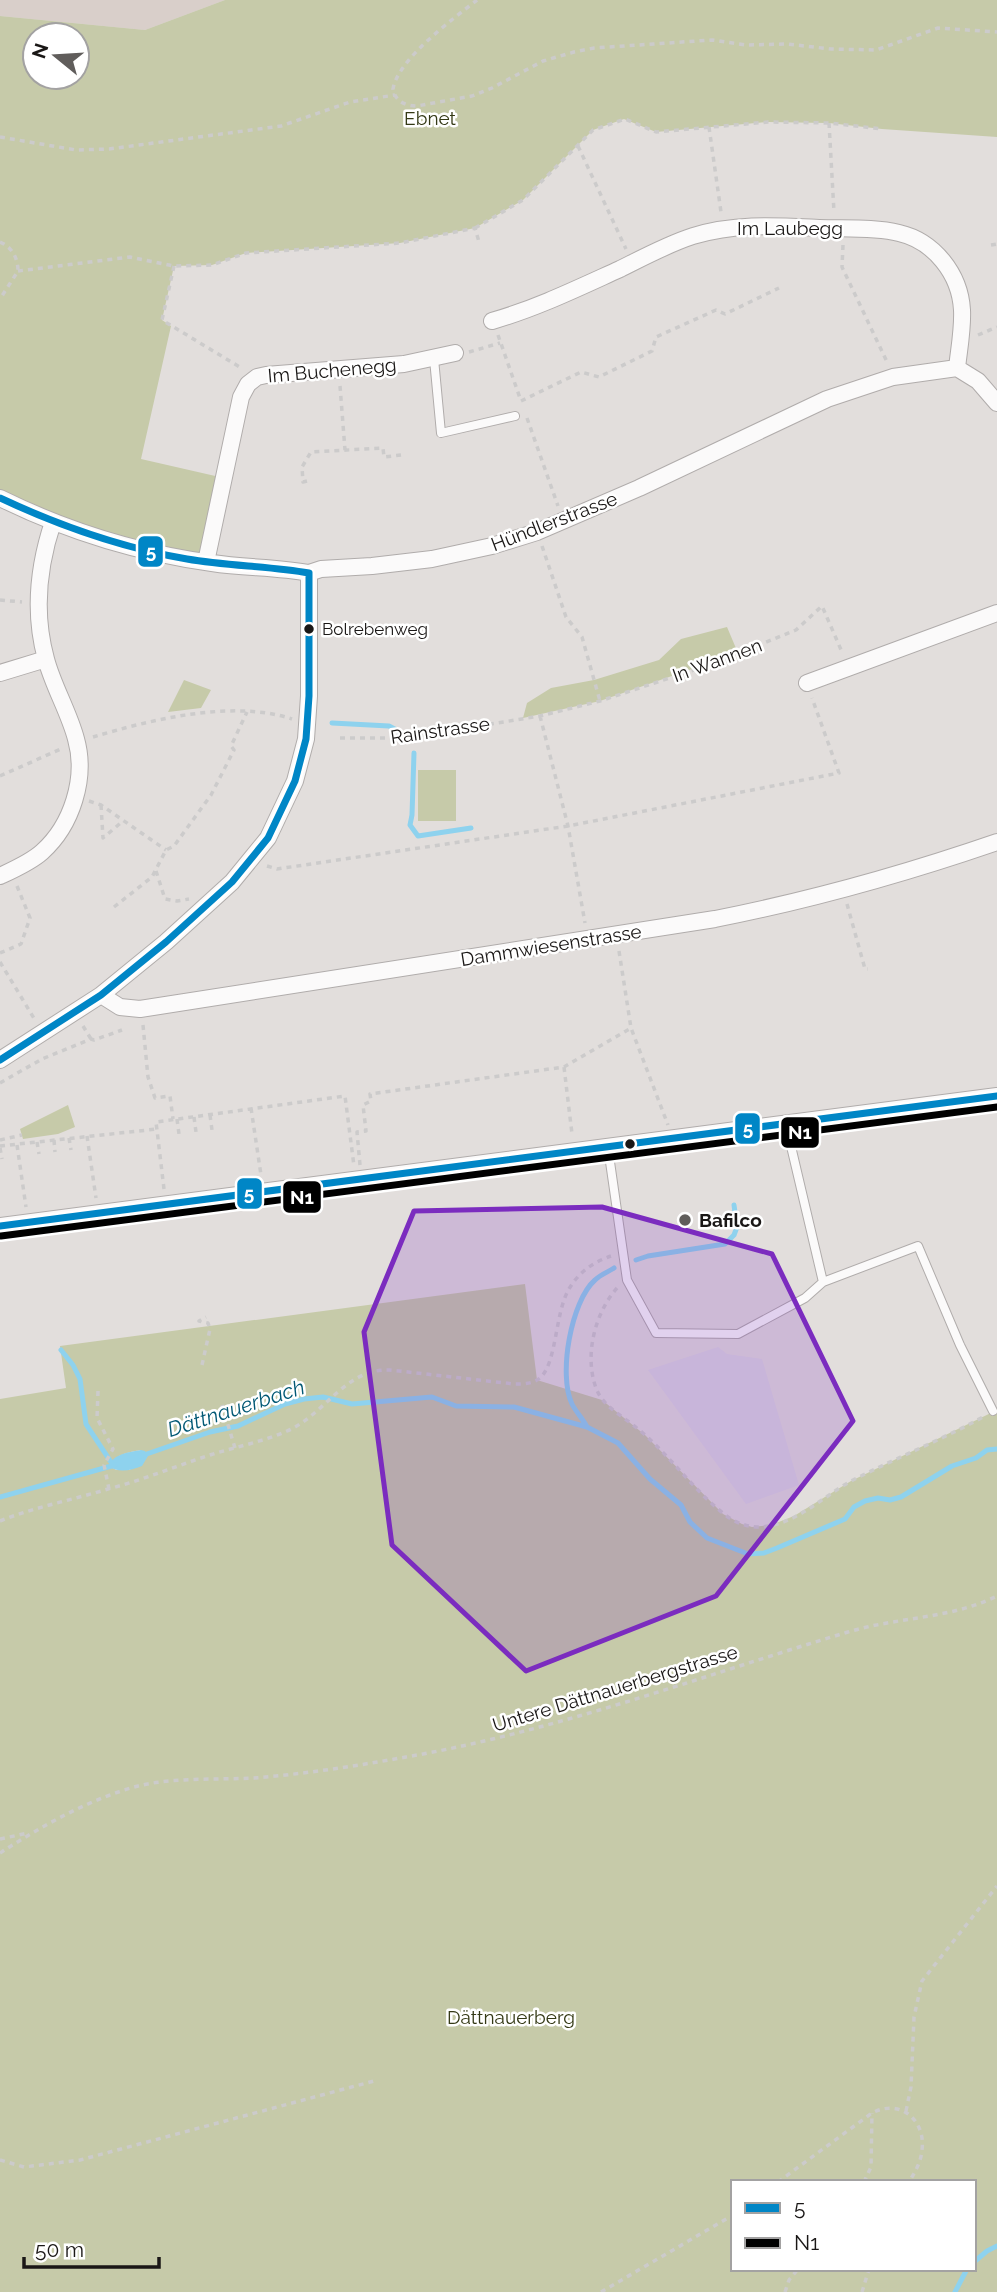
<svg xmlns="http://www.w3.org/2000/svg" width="997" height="2292" viewBox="0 0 997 2292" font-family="Raleway,sans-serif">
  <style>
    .built { fill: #d9cfca }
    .industrial { fill: #dbd7e2 }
    .green { fill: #c6caa9; fill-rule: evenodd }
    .water { fill: #8ed2ee }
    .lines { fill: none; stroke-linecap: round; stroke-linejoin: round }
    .stream { stroke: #8ed2ee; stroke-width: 5 }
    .lane-casing { stroke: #b0acab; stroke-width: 10 }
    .street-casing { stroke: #b0acab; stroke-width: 18 }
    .path { stroke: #cccbcb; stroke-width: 3.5; stroke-dasharray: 5 5; stroke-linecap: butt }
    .lane { stroke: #fbfafa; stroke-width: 8 }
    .street { stroke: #fbfafa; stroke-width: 16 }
    .bus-1-casing { stroke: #fff; stroke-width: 12 }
    .bus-2-casing { stroke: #fff; stroke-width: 12 }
    .bus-1 { stroke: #0086c6; stroke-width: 7 }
    .bus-2 { stroke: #000; stroke-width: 7 }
    .marked { fill: #7b2cbf; fill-opacity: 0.2; stroke: #7b2cbf; stroke-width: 5; stroke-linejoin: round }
    .bus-dot { fill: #1a1716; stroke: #fff; stroke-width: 2.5 }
    .poi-dot { fill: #605d5b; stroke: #fff; stroke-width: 2.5 }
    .labels { text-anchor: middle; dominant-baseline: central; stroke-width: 5; stroke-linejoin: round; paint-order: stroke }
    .bus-label { font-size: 17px; fill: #1a1716; stroke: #fff; text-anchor: start }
    .park-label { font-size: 19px; fill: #343915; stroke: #fff }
    .street-label { font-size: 19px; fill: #1a1716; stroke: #fff }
    .poi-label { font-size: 19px; font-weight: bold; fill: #1a1716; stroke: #fff; text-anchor: start }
    .water-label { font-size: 21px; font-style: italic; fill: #015874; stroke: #fff }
    .line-badge { stroke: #fff; stroke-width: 2.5 }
    .badge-label { font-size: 19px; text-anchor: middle; font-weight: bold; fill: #fff }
  </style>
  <rect width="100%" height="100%" fill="#e2dedc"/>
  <!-- built -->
  <path class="built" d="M0,0h225l-80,30 -145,-14z"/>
  <!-- industrial -->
  <path class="industrial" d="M718,1347l9,7 35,5 37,126 -53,19 -98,-134z"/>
  <!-- green -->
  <path class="green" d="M225,0h772v137l-115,-8 -53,-6 -61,-1 -112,10 -32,-13 -31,11 -70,70 -48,28 -75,15 -154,10 -34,12 -38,1 -12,54 9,6 -30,133 83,19 -18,84 -32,-5 -174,-59v-482l145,14zM35,35h42v42h-42z
    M727,627l11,26 -138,48 -77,17 4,-15 24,-15 43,-8 65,-20 22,-21z
    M184,680l27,10 -10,18 -33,4z
    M418,770h38v51h-38z
    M68,1105l7,22 -17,7 -35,5 -3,-10z
    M525,1284l12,96 65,20 43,35 78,79 19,10 10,3 19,-2 23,-9 57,-35 146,-71v882h-997v-893l66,-11 -6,-42zM141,1450l-11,20h-14l-6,-4c3,-11 19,-14 31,-16zM733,2182h241v87h-241z"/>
  <!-- water -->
  <path class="water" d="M141,1450l4,1 3,5 -6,10c-11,4 -23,8 -33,0 4,-12 20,-14 32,-16z"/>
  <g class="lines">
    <!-- stream -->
    <path class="stream" d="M332,723l57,3 13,7
      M414,753l-2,62 -2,10 8,11 53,-8
      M636,1260l12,-4 77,-12 9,-9 3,-8 -3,-22
      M61,1350l12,15 7,14 6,45 27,41
      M587,1427c-4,-8 -11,-15 -15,-23 -14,-29 -1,-103 23,-124 5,-5 13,-8 19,-12
      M141,1456l69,-24 28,-6 47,-22 19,-5 19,-2 29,7 80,-7 24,9 58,1 73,20 31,16 32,36 31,26 9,17 17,16 41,16 16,-1 13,-5 68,-29 9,-12 11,-6 13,-3 12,2 11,-3 51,-31 24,-8 11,-8 10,-1
      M0,1497l115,-32
      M974,2262l13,-11 10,-5
      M955,2292l12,-23"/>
    <defs>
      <path id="lane" d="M434,359l7,74 74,-17
        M786,1125l37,157
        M608,1148l19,132 29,53 82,1 67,-36 18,-16 95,-36 42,99 33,66"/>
      <path id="street" d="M492,321c45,-13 86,-33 128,-52 24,-12 48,-25 73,-33 43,-13 83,-10 126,-8 26,1 55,-1 80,5 35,8 61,41 63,77 1,19 -3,39 -5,58
        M0,498c67,33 138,55 212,65 32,5 65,4 97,10l12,-4 51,-3 60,-7 60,-13 45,-14 102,-44 188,-89 66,-22 64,-9 21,13 19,22
        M206,562l35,-165 7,-13 9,-7 9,-2 138,-11 51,-11
        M0,673l46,-14
        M807,683l190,-70
        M0,876c13,-6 31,-14 42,-24 30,-27 45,-74 34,-113 -7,-27 -23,-53 -30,-80 -13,-47 -8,-92 7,-137
        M101,995l19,12 20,2 575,-90c96,-19 189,-45 282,-77
        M0,1060l101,-65 65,-53 66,-60 36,-44 27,-57 11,-42 3,-43v-123
        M0,1226l997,-130"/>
    </defs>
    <!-- lane casing -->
    <use href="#lane" class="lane-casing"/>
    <!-- street casing -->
    <use href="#street" class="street-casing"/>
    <!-- path -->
    <path class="path" d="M477,0c-24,19 -79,59 -84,89 2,12 12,17 24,17l55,-10 20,-8 51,-27 31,-9 20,-4 118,-8 34,5 41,-1 44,5 45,1 62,-22 59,4
      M829,123l5,89
      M709,127l12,85
      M0,137l76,13 33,-1 172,-23 69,-24 45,-7
      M578,146l48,103
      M475,228l48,-28 70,-70 32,-11 31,13 112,-10 61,1 53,6
      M0,242c12,5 18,16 18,29l-18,28
      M843,245l-1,22 46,97
      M991,245l6,-1
      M174,266l-12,54 81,49
      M18,271l112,-14 44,9 38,-1 34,-12 154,-10 75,-15 4,14
      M498,335l23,66
      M978,335l19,-8
      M469,352l31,-9
      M340,386l5,64
      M521,401l60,-29 18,5 53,-26 4,-14 60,-27 9,4 54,-26
      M527,418l31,88
      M307,481l-4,1 -1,-15 9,-15 72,-4 1,9 17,-2
      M542,546l24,71 16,20 18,64
      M0,600l22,2
      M540,716l28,110 17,97
      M93,737c57,-17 140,-38 199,-18
      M340,738h65l135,-22 60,-15 109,-36 87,-35 26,-24 20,46
      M0,776l63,-28
      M89,801l12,4 65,45
      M101,805l2,33 20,-17
      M267,866l10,3 291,-43 271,-53 -27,-75
      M156,871l9,28 12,2 12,-2
      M847,904l18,65h3
      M114,907l38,-30 14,-27 8,-4 37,-51 23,-45 -3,-4 16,-34
      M619,951l12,77 37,97
      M0,953l21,-9 9,-26 -13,-32
      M0,962l35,58
      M143,1025l5,52 7,21 15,-2 3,23
      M83,1026l8,13
      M564,1067l8,67
      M0,1083l42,-24 49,-20 3,1 28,-10
      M251,1108l10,67
      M210,1115l2,15
      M194,1117l2,15
      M177,1119l2,15
      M87,1136l9,62
      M69,1138l2,12
      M0,1140l22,-5
      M54,1140l1,12
      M37,1142l2,12
      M17,1145l9,62
      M0,1146l157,-17
      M0,1148l2,11
      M360,1165l-3,-33 9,-1 -3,-26 8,-4 -1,-7 194,-27 67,-39
      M164,1189l-8,-67 189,-26 9,70
      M617,1288c-22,25 -33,67 -21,100 7,18 22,25 37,37 34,26 58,63 91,89 10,8 22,13 35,13 36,-1 64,-31 94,-47 43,-22 88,-40 130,-63
      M202,1365l8,-36 -2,-6 -9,-2 7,-4
      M98,1391l-1,27 16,31 -9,16 5,24
      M222,1405l13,43
      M0,1521c35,-14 72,-21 108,-32 35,-9 68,-23 102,-34 25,-8 52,-13 77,-24 38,-16 58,-63 103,-61l124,14c9,0 19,0 26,-6 17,-15 15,-66 29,-89 9,-16 24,-27 42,-33
      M0,1839l28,-6
      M0,1853c42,-27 89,-54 138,-67 37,-9 78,-6 116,-8 50,-4 102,-12 152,-21 151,-26 295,-81 442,-125 49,-15 103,-13 149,-36
      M906,2111l5,-24 3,-70 8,-36 75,-95
      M0,2160l24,7 56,-7 294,-79
      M778,2182l94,-69c28,-15 54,7 50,37 -1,12 -7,22 -13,32
      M864,2182l7,-15 1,-54
      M601,2292l132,-77
      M785,2292l4,-12 9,-11
      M862,2292l7,-23"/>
    <!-- lane -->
    <use href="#lane" class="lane"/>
    <!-- street -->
    <use href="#street" class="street"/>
    <defs>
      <path id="bus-1" d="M0,498c60,28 122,50 187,61 41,7 82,7 122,14
        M0,1060l101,-65 65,-53 66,-60 36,-44 27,-57 11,-42 3,-43v-123
        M0,1226l997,-130"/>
      <path id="bus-2" d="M1,1236l996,-129"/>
    </defs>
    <!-- bus-1 casing -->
    <use href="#bus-1" class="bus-1-casing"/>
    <!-- bus-2 casing -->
    <use href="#bus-2" class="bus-2-casing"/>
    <!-- bus-1 -->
    <use href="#bus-1" class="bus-1"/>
    <!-- bus-2 -->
    <use href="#bus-2" class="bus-2"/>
  </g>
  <!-- marked area -->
  <path class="marked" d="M602,1207l170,47 81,167 -137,175 -190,75 -134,-126 -28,-213 50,-121z"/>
  <!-- markers -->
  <g class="bus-dot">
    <circle cx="309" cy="629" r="6"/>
    <circle cx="630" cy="1144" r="6"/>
  </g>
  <circle class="poi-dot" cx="685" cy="1220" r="7"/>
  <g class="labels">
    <!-- bus labels -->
    <g class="bus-label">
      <text x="322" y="629">Bolrebenweg</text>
    </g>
    <!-- park labels -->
    <g class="park-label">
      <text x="430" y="118">Ebnet</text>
      <text x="511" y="2017">Dättnauerberg</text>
    </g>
    <!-- street labels -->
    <g class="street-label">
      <text x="790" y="228">Im Laubegg</text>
      <text transform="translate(332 370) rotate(-5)">Im Buchenegg</text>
      <text transform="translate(554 521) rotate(-21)">Hündlerstrasse</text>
      <text transform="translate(717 660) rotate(-20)">In Wannen</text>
      <text transform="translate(440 730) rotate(-8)">Rainstrasse</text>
      <text transform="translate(551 945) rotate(-9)">Dammwiesenstrasse</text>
      <text transform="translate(615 1688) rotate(-17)">Untere Dättnauerbergstrasse</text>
    </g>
    <!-- poi labels -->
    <g class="poi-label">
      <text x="699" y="1220">Bafilco</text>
    </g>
    <!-- water labels -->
    <g class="water-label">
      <text transform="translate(236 1408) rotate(-18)">Dättnauerbach</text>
    </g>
  </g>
  <g class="line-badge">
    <rect x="137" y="535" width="27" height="33" rx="7" fill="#0086c6"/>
    <rect x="734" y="1112" width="27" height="33" rx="7" fill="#0086c6"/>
    <rect x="780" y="1116" width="40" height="33" rx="7" fill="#000"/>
    <rect x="236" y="1177" width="27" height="33" rx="7" fill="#0086c6"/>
    <rect x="282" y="1180" width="40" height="34" rx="7" fill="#000"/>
  </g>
  <g class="badge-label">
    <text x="151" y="558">5</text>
    <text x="748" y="1135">5</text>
    <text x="800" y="1139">N1</text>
    <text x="249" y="1200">5</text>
    <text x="302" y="1204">N1</text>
  </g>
  <!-- legend -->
  <rect x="731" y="2180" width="245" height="91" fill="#ffffff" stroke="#a3a2a2" stroke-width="2"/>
  <rect x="745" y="2203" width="35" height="10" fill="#0086c6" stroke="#a3a2a2" stroke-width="2"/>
  <text x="794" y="2215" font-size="21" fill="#1a1716">5</text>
  <rect x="745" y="2238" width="35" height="10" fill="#000000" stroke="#a3a2a2" stroke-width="2"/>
  <text x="794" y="2250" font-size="21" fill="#1a1716">N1</text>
  <!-- north arrow -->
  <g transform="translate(56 56) rotate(288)"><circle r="33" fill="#ffffff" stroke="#a3a2a2" stroke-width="2"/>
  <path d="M0-5L12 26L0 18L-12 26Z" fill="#605d5b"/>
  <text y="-10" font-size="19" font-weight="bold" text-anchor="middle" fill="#1a1716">N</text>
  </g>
  <!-- scale -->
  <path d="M24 2257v10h135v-10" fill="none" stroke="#1a1716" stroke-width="3.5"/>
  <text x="35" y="2257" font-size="21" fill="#1a1716" stroke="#ffffff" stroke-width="5" paint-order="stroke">50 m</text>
</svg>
